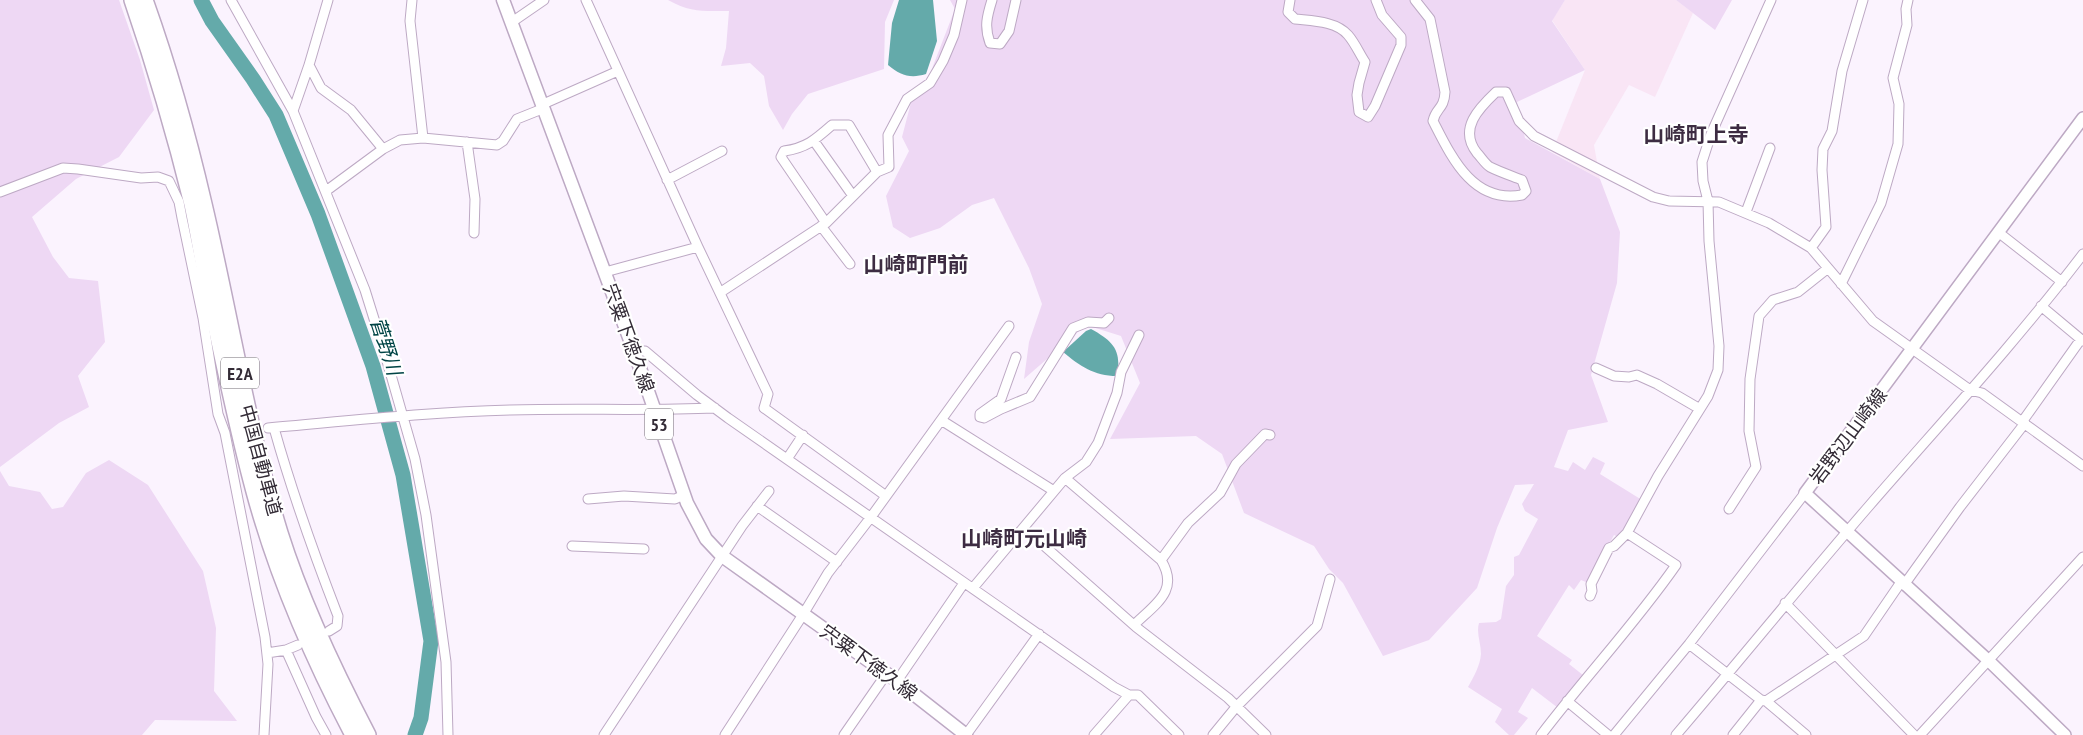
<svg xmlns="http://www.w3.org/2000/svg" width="2083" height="735" viewBox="0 0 2083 735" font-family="'PT Sans Narrow','Noto Sans JP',sans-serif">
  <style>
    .industrial { fill: #f9e5f5 }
    .green { fill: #eed8f4 }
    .water { fill: #64aaaa }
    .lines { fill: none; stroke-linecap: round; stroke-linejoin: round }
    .river { stroke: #64aaaa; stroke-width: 15 }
    .minor-casing { stroke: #bda9c4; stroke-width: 11 }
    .secondary-casing { stroke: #bda9c4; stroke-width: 14 }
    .primary-casing { stroke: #bda9c4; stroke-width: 15 }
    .motorway-casing { stroke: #bda9c4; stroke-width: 18 }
    .minor { stroke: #fff; stroke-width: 9 }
    .secondary { stroke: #fff; stroke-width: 11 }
    .primary { stroke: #fff; stroke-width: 12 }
    .motorway { stroke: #fff; stroke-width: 15 }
    .labels { text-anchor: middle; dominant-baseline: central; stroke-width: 4.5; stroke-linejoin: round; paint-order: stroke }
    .shield { fill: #fff; stroke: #706b72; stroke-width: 1 }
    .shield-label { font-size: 18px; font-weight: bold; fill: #332b36 }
    .street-label { font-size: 19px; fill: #332b36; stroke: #fff }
    .water-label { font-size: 20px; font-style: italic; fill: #004445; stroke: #fff }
    .quarter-label { font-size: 21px; font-weight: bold; fill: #3d2c42; stroke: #fff }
  </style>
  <rect width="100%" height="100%" fill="#fbf3fe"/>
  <!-- industrial -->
  <path class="industrial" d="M1565,0h111l17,13 -38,84 -26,-12 -35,60 6,34 -48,-27 33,-82 -33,-50z"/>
  <!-- green -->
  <path class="green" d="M0,0h119l21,60 14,50 -35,47 -43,22 -44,38 21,40 16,21 29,3 7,61 -27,34 11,31 -30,16 -59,44z
    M668,0h226l-9,22 -1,47 -76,25 -16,20 -9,16 -14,-24 -5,-30 -14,-13 -29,3 5,-18 3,-37c-24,0 -38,2 -61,-11z
    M950,0h615l-13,21 33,49 -68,32 8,36 75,41 20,53 -3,51 -26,92 17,47 -40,8 -14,37 14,4 5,-9 12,8 8,-13 12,6 -5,11 42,26 -22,38 -6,-3 -26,48 -7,-3 -7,10 -5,-5 -32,51 35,24 -3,4 19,15 -26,32 -30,-23 -14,24 10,6 -14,17h-5l-14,-13 7,-13 -34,-22c6,-11 12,-21 13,-33 0,-11 -5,-21 -2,-31l17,-1 5,-3 5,-33 8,-11v-18l5,-2 19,-36 -13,-8 -3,-7 12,-20 -19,1 -18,43 -20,60 -48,52 -46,16 -40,-73 -14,-14 -15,-23 -70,-33 -22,-59 -26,-18 -86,3 30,-56 -19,-47 -35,-11 -62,54 5,-37 13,-38 -13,-36 -35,-70 -22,7 -32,23 -30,10 -17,-11 -7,-31 23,-45 -7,-14 12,-46 13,-2 6,-23 22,-57z
    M1676,0h56l-17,30z
    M109,460l39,25 55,86 13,57 -2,63 23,30 -82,-1 -13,15h-142v-264l9,15 31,6 12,17 11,-2 23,-34z"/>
  <!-- water -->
  <path class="water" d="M899,0h34l4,41 -11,33c-16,5 -26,1 -38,-9l4,-42z
    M1091,329c22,12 31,21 26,47 -23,0 -37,-10 -54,-24l23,-21z"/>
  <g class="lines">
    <!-- river -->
    <path class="river" d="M201,0l11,21 41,58 23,36 42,99 55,152 30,109 28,166 -10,77 -6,17"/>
    <defs>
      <path id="minor" d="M231,0l62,111 72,179 20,64 30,105 11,56 20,147 2,73
        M328,0l-19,65 12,23 30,22 32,39
        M412,0l-2,21 13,117 74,7 6,-4 14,-22 25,-10
        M586,0l112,247 70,147 -4,14 122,88
        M992,0c-5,16 -8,27 -2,43l10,1 9,-13 7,-31
        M1290,0l-2,12 7,7c17,2 41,2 53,16 7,8 11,18 17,27l-6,21 -2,12 2,17 9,5 7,-11 26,-61v-8l-19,-22 -6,-15
        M1415,0l15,19 15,73c-1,18 -9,15 -12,29 19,37 40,83 89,74l4,-4 -4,-11c-10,-4 -22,-8 -32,-13 -5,-3 -9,-10 -13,-14 -19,-24 2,-45 19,-61h10l13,29 15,15 119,61 16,4 50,1 50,21 42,25 62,73 97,69 12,3 101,73
        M512,22l32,-22
        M541,105l77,-34
        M293,111l16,-46
        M814,141l39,55
        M467,142l8,57 -1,34
        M667,180l55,-29
        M326,191l57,-42 17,-9 23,-2
        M0,192l63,-24 15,1 63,9 17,-1 11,4 10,21 3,16 21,100 15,96 7,19 40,204 3,27 -4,71
        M1746,212l24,-64
        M826,223l-45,-66 3,-6c22,-3 31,-11 48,-26h17l28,47
        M821,226l29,38
        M1998,232l64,50
        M1811,248l15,-21 -4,-57 1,-21 9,-18 10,-60 21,-71
        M605,272l93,-25
        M1841,284l40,-81 17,-59 1,-40 -6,-26 14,-53 -1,-16 2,-9
        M721,292l105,-69 51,-51 12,-5 -1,-32 19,-36 23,-16 13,-22 11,-26 8,-35
        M2041,306l42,35
        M634,351h11l52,44 31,23 386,269 15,8h9l41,40
        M1016,357l-15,42 -21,15v3l4,1 17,-9 29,-12 43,-69 15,-6 16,1 5,-5
        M1596,368l18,8 15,1 8,-2 20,9 43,25
        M941,420l113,71
        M2022,422l59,-83
        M268,428c80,-7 161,-16 242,-18 68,-2 137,1 205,-2
        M274,428c18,64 40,126 64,188l-1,10 -8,5
        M787,459l16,-24
        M1065,478l96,82c19,31 -6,44 -27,65
        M588,499l36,-3 51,3 9,-4
        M757,506l80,56
        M1729,509l27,-42 -7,-36 1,-52 9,-63 14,-16 25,-8 29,-23
        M1024,528l112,99 92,71 38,37
        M572,546l72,3
        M1161,560l27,-37 32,-30 16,-29 29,-30 5,1
        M1904,585l56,-78 65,-84
        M973,588l92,-110 21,-16 12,-19 19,-50 4,-21 18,-37
        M1590,596l2,-5 -1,-7 18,-36 5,-2 13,-13
        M1785,603l129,132
        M1689,644l72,56 5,1 40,34
        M286,650l30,67 10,18
        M267,653l19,-3 12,-5
        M897,681l67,-98
        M1567,701l41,34
        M1766,701l98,-65 37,-54
        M604,735l138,-209 27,-35
        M725,735l79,-122 24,-40 43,-56 138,-191
        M844,735l43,-62
        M966,735l73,-101
        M1094,735l35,-40
        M1213,735l23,-28 81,-81 13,-47
        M1541,735c44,-58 94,-111 135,-170l-49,-32 31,-57 50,-80 10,-26 1,-24 -10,-105 -1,-40 -5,-20 -1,-19 9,-28 60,-134
        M1614,735l75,-91 116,-151
        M1676,735c65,-76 128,-154 193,-229 72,-83 147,-164 214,-252
        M1733,735l28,-35
        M1920,735l163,-178"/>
      <path id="secondary" d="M2065,735l-76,-74 -184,-168 278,-375"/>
      <path id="primary" d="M503,0l131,351 53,152 19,36 16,17 175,125 69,54"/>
      <path id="motorway" d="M132,0c23,67 43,135 60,204 6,27 10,54 15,80 15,71 29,142 48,211 23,84 58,164 98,240
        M145,0c24,67 43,135 59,204 26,110 43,221 76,329 22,70 54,137 88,202"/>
    </defs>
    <!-- minor casing -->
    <use href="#minor" class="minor-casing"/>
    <!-- secondary casing -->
    <use href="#secondary" class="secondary-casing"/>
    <!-- primary casing -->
    <use href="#primary" class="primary-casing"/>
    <!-- motorway casing -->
    <use href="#motorway" class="motorway-casing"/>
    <!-- minor -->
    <use href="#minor" class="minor"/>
    <!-- secondary -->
    <use href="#secondary" class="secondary"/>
    <!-- primary -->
    <use href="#primary" class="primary"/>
    <!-- motorway -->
    <use href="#motorway" class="motorway"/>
  </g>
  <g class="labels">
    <!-- shield labels -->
    <g class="shield">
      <rect x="221" y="357.5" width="38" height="31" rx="4"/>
      <rect x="645" y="408.5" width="28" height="31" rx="4"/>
    </g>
    <g class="shield-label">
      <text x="240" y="373">E2A</text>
      <text x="659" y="424">53</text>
    </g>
    <!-- street labels -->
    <g class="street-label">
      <text transform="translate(629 338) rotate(70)">宍粟下徳久線</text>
      <text transform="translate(1848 436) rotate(-53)">岩野辺山崎線</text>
      <text transform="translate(261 460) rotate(75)">中国自動車道</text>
      <text transform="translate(869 662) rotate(36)">宍粟下徳久線</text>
    </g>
    <!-- water labels -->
    <g class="water-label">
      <text transform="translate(386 346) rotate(72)">菅野川</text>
    </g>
    <!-- quarter labels -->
    <g class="quarter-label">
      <text x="1696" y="134">山崎町上寺</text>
      <text x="916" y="264">山崎町門前</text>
      <text x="1024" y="538">山崎町元山崎</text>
    </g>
  </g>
</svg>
